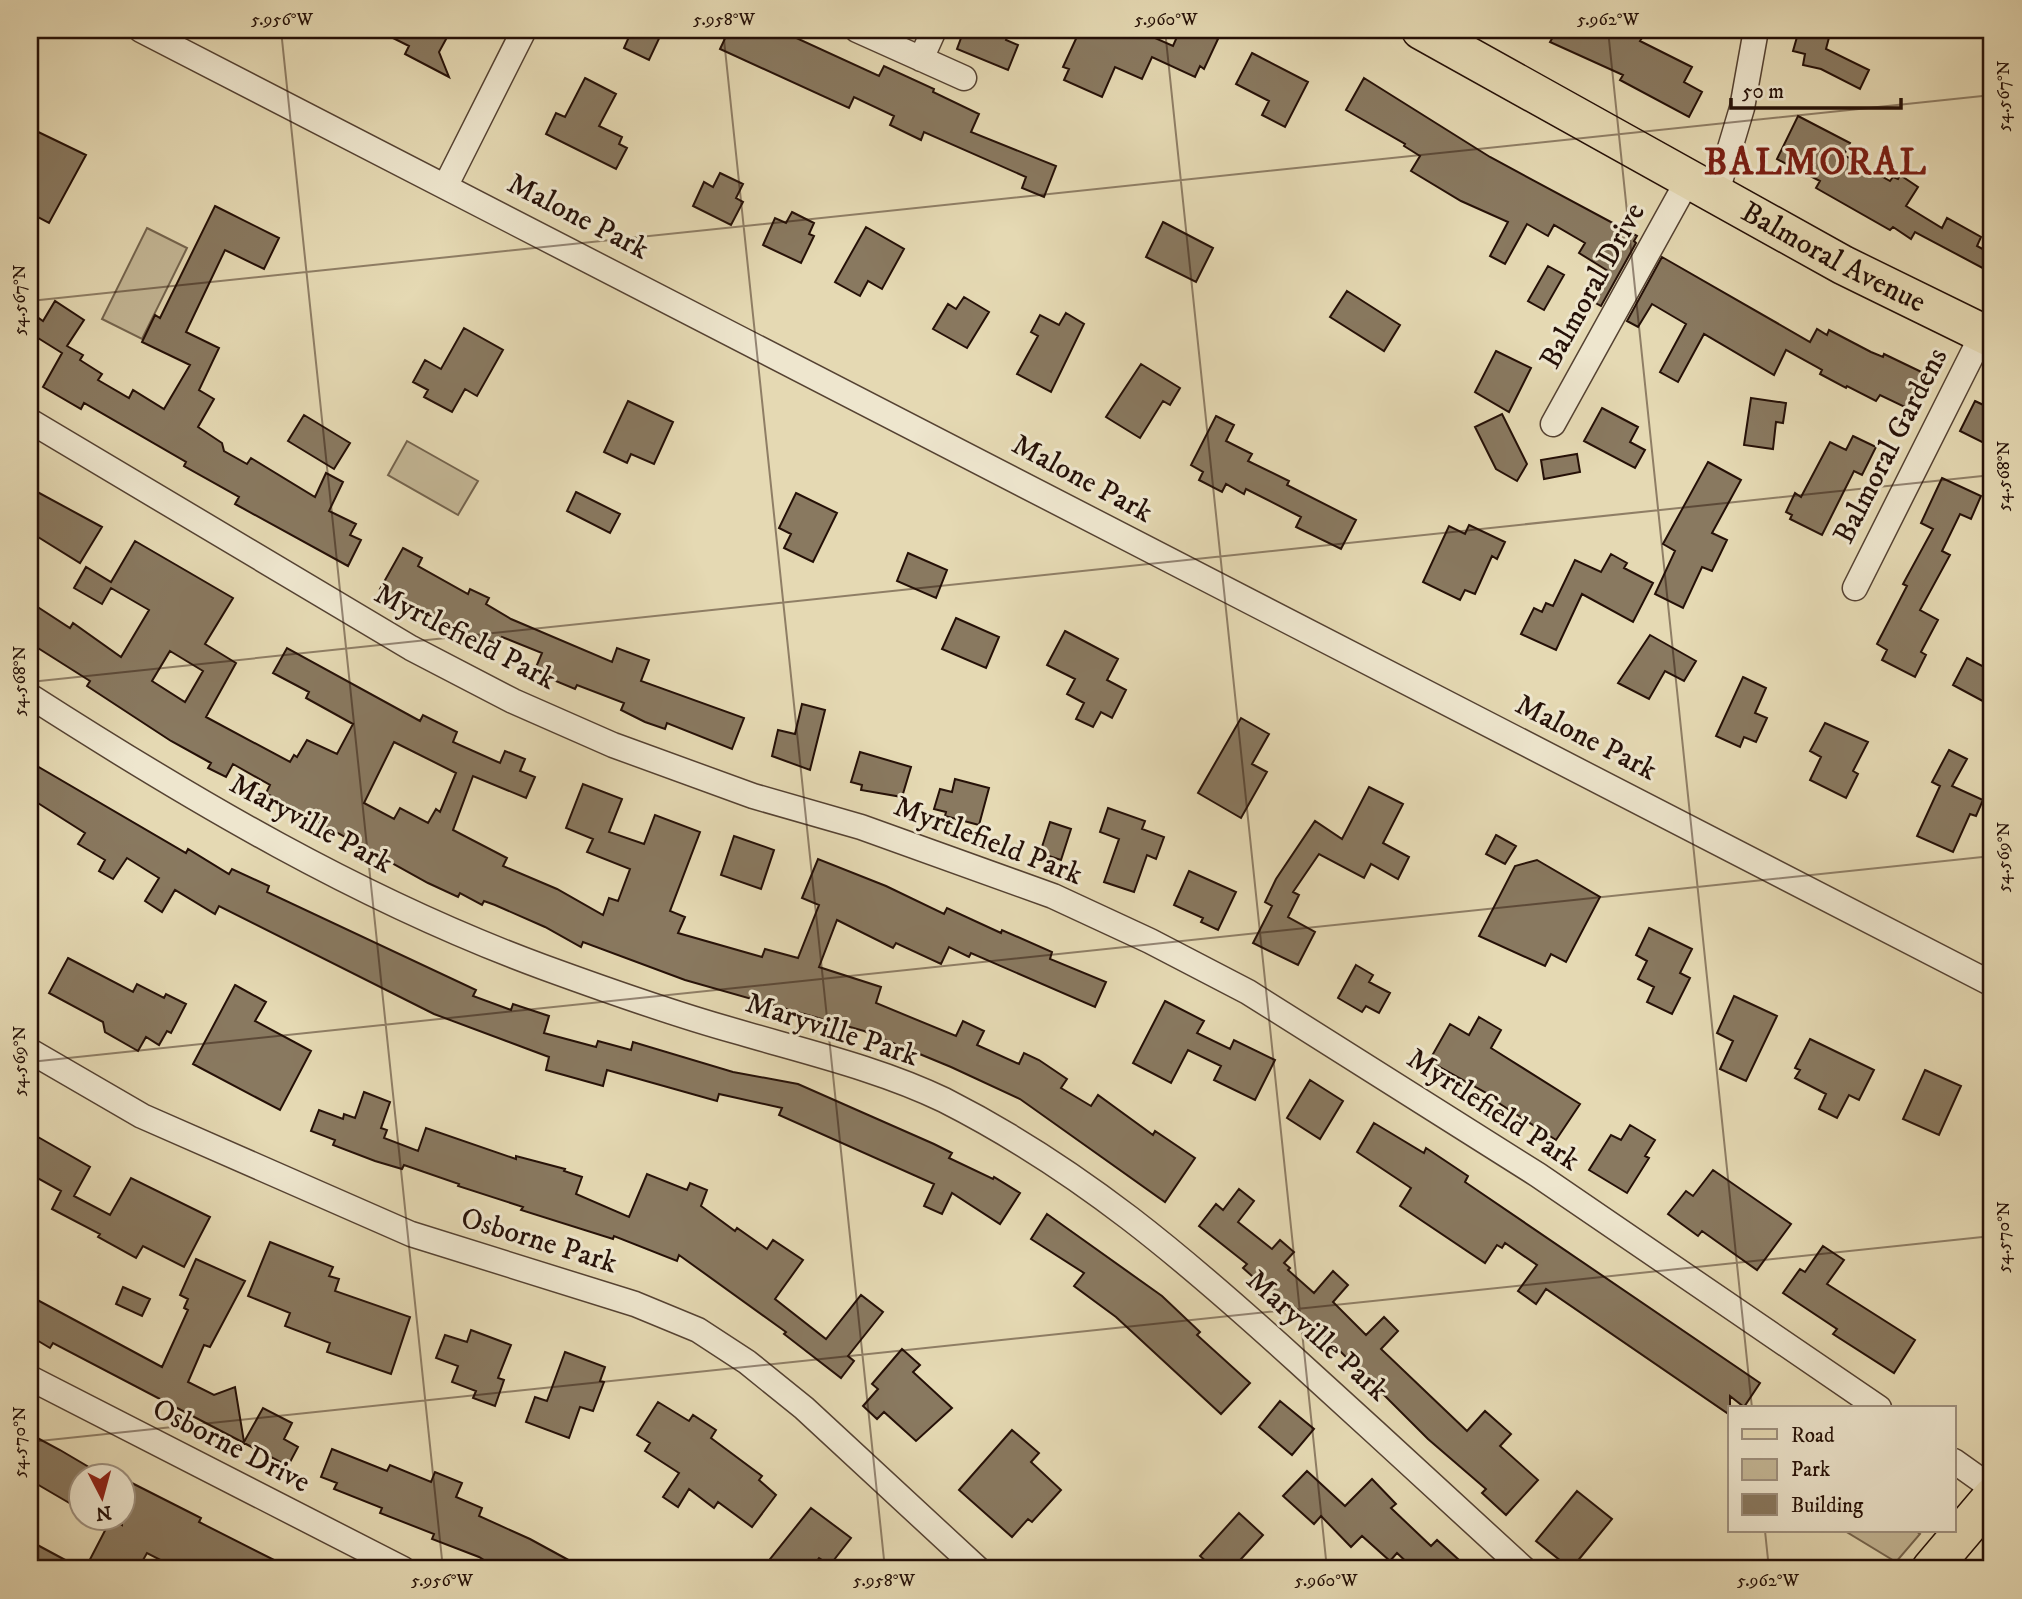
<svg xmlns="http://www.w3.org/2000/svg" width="2022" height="1599" viewBox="0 0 2022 1599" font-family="'IM FELL DW Pica',serif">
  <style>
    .green { fill: #c4b796; stroke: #74644e; stroke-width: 2 }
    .building { fill: #897960; stroke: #251007; stroke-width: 2; fill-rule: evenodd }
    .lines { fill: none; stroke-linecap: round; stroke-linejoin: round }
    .street-casing { stroke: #554232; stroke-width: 27 }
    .primary-casing { stroke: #251007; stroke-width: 41 }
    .highway-casing { stroke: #251007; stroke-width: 41 }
    .street { stroke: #eee6ce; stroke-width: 24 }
    .primary { stroke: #e5d9b3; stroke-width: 38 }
    .highway { stroke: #e5d9b3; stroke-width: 38 }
    .ticks { fill: none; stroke: #251007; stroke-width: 2; stroke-opacity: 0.45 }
    .labels { text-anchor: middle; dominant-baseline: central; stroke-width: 6; stroke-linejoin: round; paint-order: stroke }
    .street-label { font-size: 30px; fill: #251007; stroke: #eee6ce }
    .district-label { font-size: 37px; font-weight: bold; letter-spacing: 2px; fill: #7a1f14; stroke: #eee6ce }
    .neatline { fill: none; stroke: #251007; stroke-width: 2.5 }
    .ticks-label { font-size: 18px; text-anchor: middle; fill: #251007 }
  </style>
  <rect width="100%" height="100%" fill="#e5d9b3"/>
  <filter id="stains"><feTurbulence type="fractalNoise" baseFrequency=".00286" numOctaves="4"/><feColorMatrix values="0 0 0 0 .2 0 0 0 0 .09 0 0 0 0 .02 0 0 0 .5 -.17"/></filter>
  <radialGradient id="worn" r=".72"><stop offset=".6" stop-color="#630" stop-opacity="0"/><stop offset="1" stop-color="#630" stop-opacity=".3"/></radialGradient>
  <!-- green -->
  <path class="green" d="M147,228l40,20 -45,91 -40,-20z
    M407,441l71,40 -20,34 -70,-40z
    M1845,1531h71l4,3 -24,28z"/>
  <!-- building -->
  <path class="building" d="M377,30h74l-12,22 10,25 -44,-23 4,-8z
    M632,30h31l-14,30 -25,-12z
    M729,30h50l100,46 5,-10 50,23 -1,3 46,22 -8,18 85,34 -12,31 -22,-9 4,-11 -102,-45 -3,8 -31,-15 4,-9 -40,-19 -5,11 -129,-59z
    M964,30h46l-4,10 12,5 -10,25 -51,-21z
    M1080,30h57l36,16 7,-16h18l20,9 -14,30 -4,-3 -5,11 -43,-20 -10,22 -27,-12 -13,30 -38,-17 5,-11 -6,-2z
    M1557,30h76l11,5 -4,6 52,26 -8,15 18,10 -13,25 -69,-37 3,-5 -73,-33z
    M1799,30h32l-5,19 43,21 -9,19 -39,-20 -18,-4 2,-11 -12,-3z
    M1252,53l56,29 -23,45 -23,-12 7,-14 -33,-17z
    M585,78l31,16 -17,32 23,11 -3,7 8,4 -11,21 -70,-35 10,-21 9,4z
    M1364,78l126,79 147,79 -3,5 2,2 -35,63 -9,-5 16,-30 -29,-18 6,-10 -31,-18 -6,11 -21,-12 -22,40 -15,-8 18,-34 -47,-21 -50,-30 9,-15 -16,-10 1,-2 -59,-34z
    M1798,116l52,27 -6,12 46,26 3,-4 5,2 2,-4 18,12 -12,19 36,22 5,-10 34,19 -4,9 15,8v19l-77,-41 -4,7 -18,-12 -3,3 -74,-42 4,-7 -43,-22z
    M30,128l56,27 -37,68 -19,-10z
    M720,173l23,11 -7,14 7,4 -12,23 -38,-19 11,-24 9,5z
    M215,206l64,32 -15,31 -39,-19 -39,82 33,16 -20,42 15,9 -16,28 24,16 2,8 23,13 4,-6 64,39 11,-24 17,9 -14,29 27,13 -6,11 11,5 -13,26 -113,-62 4,-7 -55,-31 2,-4 -102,-59 -3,6 -38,-22 19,-34 -32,-20v-21l13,9 12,-20 29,19 -17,26 16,9 -3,5 22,14 -4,6 31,18 4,-8 31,19 26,-44 -48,-23 13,-27 5,3z
    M792,212l22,11 -5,11 5,2 -13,27 -38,-18 12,-27 11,5z
    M1163,222l50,26 -17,34 -50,-25z
    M866,227l38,22 -22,40 -14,-8 -8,15 -25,-14z
    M1662,257l148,85 7,-13 10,6 2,-5 42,22 12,5 1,-3 50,24 -16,30 -5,-3 -2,5 -31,-15 -4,6 -29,-15 -1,2 -26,-14 2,-4 -36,-20 -12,25 -70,-41 -26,48 -18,-10 26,-48 -34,-20 -14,23 -11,-6z
    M1548,266l16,9 -20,35 -16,-9z
    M1347,291l53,34 -16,26 -54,-34z
    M964,297l25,15 -22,36 -34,-19 15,-25 8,5z
    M1066,313l18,11 -33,68 -34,-18 21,-38 -7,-4 9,-17 19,10z
    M464,328l39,22 -26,46 -12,-7 -13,23 -28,-15 4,-7 -15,-8 12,-22 16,9z
    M1496,351l35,17 -22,44 -34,-20z
    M1141,364l39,24 -10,17 -7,-4 -23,37 -34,-21z
    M1751,398l35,5 -3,20 -7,-1 -3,27 -29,-4z
    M628,401l45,21 -19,42 -23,-10 -4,9 -23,-11z
    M1975,401l17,8v38l-32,-16z
    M1602,408l36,19 -8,15 15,8 -10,18 -51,-27z
    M1502,414l25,50 -10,17 -21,-12 -21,-42z
    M304,415l46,28 -16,26 -46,-28z
    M1216,416l18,9 -8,16 26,13 -4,7 41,20 -2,4 69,35 -15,29 -45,-22 5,-10 -55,-28 -2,5 -18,-10 -4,8 -23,-12 4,-8 -12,-7z
    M1853,436l23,11 -14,28 -8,-4 -32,64 -32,-16 2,-4 -6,-3 9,-19 6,4 29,-55 16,8z
    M1577,454l3,18 -36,7 -3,-19z
    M1708,462l33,18 -29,53 15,7 -15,31 -10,-4 -19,41 -28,-14 20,-43 -12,-7z
    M1942,478l39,18 -10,23 -11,-5 -18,37 8,4 -30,55 18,10 -17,32 5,3 -11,22 -33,-17 5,-10 -10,-6 30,-58 -4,-2 30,-55 -12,-6z
    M30,488l72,39 -22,36 -50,-31z
    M576,492l44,22 -10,19 -43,-22z
    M796,493l41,20 -24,49 -29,-14 7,-14 -12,-6z
    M1469,525l36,17 -8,17 -5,-3 -17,38 -10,-4 -5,10 -37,-18 26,-56 16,8z
    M135,541l98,57 -28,46 31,19 -30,54 84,45 4,-7 3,2 10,-17 30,14 16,-30 -47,-26 3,-6 -36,-19 14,-25 133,73 3,-6 34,17 -4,10 47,21 5,-12 20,8 -5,12 15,6 -9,21 -53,-22 -20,54 54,28 -4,8 54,23 46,26 6,-17 9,3 12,-32 -43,-17 6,-13 -27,-11 17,-44 39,15 -13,33 35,12 11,-29 45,17 -30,79 15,6 -7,16 84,24 3,-8 33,9 21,-53 -17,-7 16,-39 68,27 58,28 3,-6 54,25 1,-3 50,22 -2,7 56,23 -11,25 -124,-54 -2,4 -20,-10 -8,17 -45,-21 -3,5 -56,-28 -18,47 62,20 -5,16 80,33 7,-15 21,10 -7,14 42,19 5,-11 15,7 28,19 -6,9 30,18 7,-11 55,40 2,-4 40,27 -30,44 -145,-103 -69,-32 -87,-36 -179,-51 -102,-38 -2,5 -36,-20 -50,-22 -11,-4 -2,4 -22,-12 -2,4 -30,-14 -162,-90 4,-8 -37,-21 -7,13 -18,-9 3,-5 -40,-22 -84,-55 3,-5 -60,-38v-41l40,26 3,-5 48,34 28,-47 -38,-22 -9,16 -28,-16 12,-21 25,15zM170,651l33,20 -18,31 -33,-21zM394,742l62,31 -16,39 -4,-3 -8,14 -28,-15 -6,11 -30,-16z
    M403,548l19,10 -4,8 50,28 2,-5 19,9 -3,6 25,15 101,43 5,-14 32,12 -8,21 103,37 -12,31 -65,-26 -2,6 -20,-7 -24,-12 3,-7 -47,-18 -2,4 -41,-17 8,-19 -40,-16 -4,8 -17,-8 -3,5 -98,-53z
    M908,553l39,17 -11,28 -39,-17z
    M1611,554l16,9 -3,5 29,15 -20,39 -51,-28 -26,56 -35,-16 13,-26 8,4 4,-9 7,3 22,-46 26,12z
    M956,618l43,19 -13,31 -44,-19z
    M1065,631l53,28 -11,21 19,10 -14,28 -11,-6 -8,15 -17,-8 8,-16 -17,-9 8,-15 -28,-14z
    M1650,635l46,26 -12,20 -19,-10 -16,28 -31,-16z
    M1967,658l25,13v35l-39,-21z
    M1743,677l23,11 -11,25 12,5 -11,24 -12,-5 -4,10 -24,-11z
    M802,704l23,6 -15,60 -38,-14 6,-26 17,4z
    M1241,718l28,16 -17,30 15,8 -26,46 -43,-25z
    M1825,723l43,19 -15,29 5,3 -12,24 -36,-18 11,-23 -11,-6z
    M1949,750l18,9 -15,27 31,14 -7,16 -6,-2 -17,38 -36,-16 23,-50 -8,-4z
    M860,752l51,15 -9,30 -41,-7 1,-5 -11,-3z
    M30,762l156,91 2,-4 41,25 3,-5 37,17 -2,6 209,98 -3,6 38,14 2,-6 36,12 -5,17 52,14 2,-6 33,9 2,-8 100,30 65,12 136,60 18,9 -3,5 44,21 1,-2 26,16 -20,31 -48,-31 -10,21 -18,-8 10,-22 -155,-69 3,-7 -63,-14 -2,7 -110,-31 -4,16 -57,-16 3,-13 -115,-43 -215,-108 -4,8 -40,-24 -13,22 -17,-11 14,-23 -32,-20 -14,21 -14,-8 6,-11 -27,-16 7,-11 -55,-35z
    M955,779l34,9 -10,37 -34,-9 1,-4 -12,-3 6,-20 12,3z
    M1369,787l34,17 -20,39 26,14 -11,22 -27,-15 -7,14 -45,-24 -26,38 6,3 -11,22 27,15 -17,33 -45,-22 19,-37 -7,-4 11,-23 39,-58 27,18z
    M1108,808l37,13 -3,8 22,8 -8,22 -9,-4 -13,37 -30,-10 15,-43 -19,-7z
    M1050,822l21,7 -10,31 -21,-7z
    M1496,835l20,11 -11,18 -19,-10z
    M734,836l40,14 -13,39 -40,-14z
    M1537,860l63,37 -34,65 -15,-8 -6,12 -66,-30 36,-70z
    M1189,871l47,21 -18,38 -17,-8 2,-4 -29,-13z
    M1649,928l43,21 -12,24 10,5 -18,36 -25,-12 7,-15 -16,-8 9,-18 -11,-6z
    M68,958l65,34 4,-8 27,14 2,-4 20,10 -15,29 -4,-2 -8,14 -13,-8 -8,14 -33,-19 -2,-10 -54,-29z
    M1356,965l17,10 -4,7 21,11 -11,20 -13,-7 -4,6 -24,-14z
    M235,985l31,17 -11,19 56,30 -31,59 -87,-46z
    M1734,996l43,20 -31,65 -26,-12 13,-28 -16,-8z
    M1165,1001l39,20 -7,12 33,16 4,-9 41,20 -20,40 -41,-20 7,-14 -33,-16 -17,33 -38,-20z
    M1479,1017l22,13 -10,18 89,56 -24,36 -62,-40 1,-2 -66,-37 21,-37 19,11z
    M1810,1039l64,31 -15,30 -10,-5 -12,23 -18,-9 7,-15 -31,-16 5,-8 -5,-2z
    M1925,1070l36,16 -22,49 -36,-16z
    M1310,1080l33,21 -23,38 -33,-21z
    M364,1092l26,10 -9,26 6,2 -3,8 34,13 8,-23 90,31v-3l49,13 -1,2 18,6 -6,17 53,23 18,-43 40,16 3,-7 17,7 -6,16 34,25 2,-3 30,21 6,-9 30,20 -28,39 51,40 35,-44 22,17 -35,44 6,5 -13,17 -57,-44 2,-2 -107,-77 -2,6 -63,-25 -1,3 -92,-29 2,-3 -65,-21 1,-2 -55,-19 -2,4 -27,-8 -42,-16 2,-5 -24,-9 8,-21 24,9 1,-5 11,4z
    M1374,1123l50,30 2,-5 42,28 -3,6 295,201 -16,24 -14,-11v19l-184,-126 -10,15 -18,-13 19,-26 -32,-22 -3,5 -5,-3 -12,18 -85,-57 11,-18 -54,-36z
    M1630,1125l25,15 -10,16 4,2 -22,35 -38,-23 22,-35 10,5z
    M38,1137l52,30 -16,29 36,19 21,-37 79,39 -26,50 -41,-21 -7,12 -38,-21 2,-3 -48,-25 9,-18 -31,-17v-22z
    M1713,1170l78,54 -34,46 -55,-39 -4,5 -30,-22 18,-23 7,5z
    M1239,1189l15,12 -16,21 34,27 8,-9 14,12 -10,11 6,5 -2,2 26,23 19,-22 15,14 -15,17 33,33 18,-18 14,14 -17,18 86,82 18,-20 26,23 -11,12 38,34 -32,35 -24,-22 4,-4 -58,-50 -110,-110 -2,3 -47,-41 -26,-23 4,-4 -48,-38 17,-22 7,6z
    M1047,1214l115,82 38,36 -3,3 53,48 -29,31 -105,-97 -42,-31 10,-13 -53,-34z
    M270,1242l63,25 -4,9 10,3 -4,12 75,26 -19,57 -64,-22 3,-9 -45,-17 5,-13 -42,-17z
    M1823,1246l21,14 -17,24 88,56 -21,33 -61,-39 4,-5 -54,-36 17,-24 5,3z
    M196,1259l49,22 -35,66 -6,-2 -16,37 26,13 21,-8 9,55 19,-34 29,15 -8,16 14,8 -10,19 -235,-123 -3,5 -20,-12v-40l132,71 26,-57 -4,-2 4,-9 -8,-4z
    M123,1287l27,12 -8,17 -26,-12z
    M471,1330l40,15 -13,33 6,2 -9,26 -22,-8 3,-7 -24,-9 6,-16 -22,-8 9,-23 22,7z
    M902,1349l18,16 -7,7 39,36 -36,33 -32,-29 -7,7 -14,-13 15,-17 -6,-5z
    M565,1352l40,15 -5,14 4,1 -11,29 -13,-4 -11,31 -43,-16 9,-25 12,4z
    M1280,1401l34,28 -22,26 -33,-28z
    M658,1402l31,19 4,-6 23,15 -5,8 51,38 -3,4 17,15 -24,32 -34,-25 -4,6 -25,-19 -11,18 -15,-10 16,-24 -34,-22 5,-8 -13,-8z
    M1012,1430l27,23 -8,9 30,28 -29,32 -4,-3 -16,18 -53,-47z
    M30,1434l30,16 44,26h-24v13l-9,15 -41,-24z
    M332,1449l55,22 3,-6 41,17 4,-10 27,11 -6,14 26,11 -3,8 51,23 55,30h-87l-19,-12 -47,-18 2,-5 -54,-21 2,-5 -48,-19 3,-6 -16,-6z
    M1307,1471l38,35 27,-27 24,25 -5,4 40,38 6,-6 32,29h-55l-17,-16 -7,8 -28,-25 -11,11 -30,-31 -7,8 -31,-28z
    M122,1478l79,40 -2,4 93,47h-92l-14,-7 -3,7h-5l-31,-16 -9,16h-53l26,-50 11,6z
    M1577,1491l35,28 -41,50 -35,-28z
    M811,1508l40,30 -21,27 -11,-7 -8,11h-49z
    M1239,1513l24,22 -31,34h-17l-15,-13z
    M30,1541l52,28h-52z"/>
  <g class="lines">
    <defs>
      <path id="street" d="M141,30l1851,954
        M857,30l107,48
        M921,59l13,-29
        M446,185l78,-155
        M1716,195l26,-87 14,-78
        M30,421l381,227 102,53 100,44 140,51 108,31 192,69 97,45 98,51 290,183 341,233
        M1553,424l135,-244
        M1855,588l128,-255
        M30,696c162,104 331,204 513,271 63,23 127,46 192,64 68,20 145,38 209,69 136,69 241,159 353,261 76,69 151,138 227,208
        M30,1051l112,65 269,118 224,70 63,26 49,32 57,46 174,161
        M30,1378l373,191
        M1954,1461l38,27"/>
      <path id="primary" d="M1931,1569l61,-72"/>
      <g id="highway">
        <path id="s1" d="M1421,30l422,235 149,73"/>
      </g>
    </defs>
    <!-- street casing -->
    <use href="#street" class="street-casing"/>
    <!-- primary casing -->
    <use href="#primary" class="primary-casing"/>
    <!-- highway casing -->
    <use href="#highway" class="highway-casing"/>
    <!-- street -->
    <use href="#street" class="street"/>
    <!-- primary -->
    <use href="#primary" class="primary"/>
    <!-- highway -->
    <use href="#highway" class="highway"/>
  </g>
  <!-- ticks -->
  <path class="ticks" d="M281,30l162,1539M723,30l162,1539M1165,30l162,1539M1608,30l144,1378M30,301l1962,-206M30,682l1962,-207M30,1062l1962,-206M30,1442l1962,-206M1765,1531l4,38"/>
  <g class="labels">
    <!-- street labels -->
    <g class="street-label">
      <text transform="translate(578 217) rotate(27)">Malone Park</text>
      <text stroke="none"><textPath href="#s1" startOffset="471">Balmoral Avenue</textPath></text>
      <text transform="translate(1593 286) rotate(-61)">Balmoral Drive</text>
      <text transform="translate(1891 446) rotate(-63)">Balmoral Gardens</text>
      <text transform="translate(1082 479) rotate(28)">Malone Park</text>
      <text transform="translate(465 637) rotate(27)">Myrtlefield Park</text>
      <text transform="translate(1586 738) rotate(27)">Malone Park</text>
      <text transform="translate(311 824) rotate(28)">Maryville Park</text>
      <text transform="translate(988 841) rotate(21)">Myrtlefield Park</text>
      <text transform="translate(832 1030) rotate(18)">Maryville Park</text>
      <text transform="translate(1493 1110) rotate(33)">Myrtlefield Park</text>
      <text transform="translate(539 1241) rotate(17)">Osborne Park</text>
      <text transform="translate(1317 1336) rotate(42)">Maryville Park</text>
      <text transform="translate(231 1446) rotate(27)">Osborne Drive</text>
    </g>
    <!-- district labels -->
    <g class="district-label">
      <text x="1816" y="163">BALMORAL</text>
    </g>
  </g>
  <!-- margin -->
  <rect width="2022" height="1599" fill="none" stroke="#e5d9b3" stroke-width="77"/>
  <!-- legend -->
  <rect x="1728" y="1406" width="228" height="126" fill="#eee6ce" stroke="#9e907e" stroke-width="2"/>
  <rect x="1742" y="1429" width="35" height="10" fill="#e5d9b3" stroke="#9e907e" stroke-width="2"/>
  <text x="1791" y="1442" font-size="21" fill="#251007">Road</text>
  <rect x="1742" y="1459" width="35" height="21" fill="#c4b796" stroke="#9e907e" stroke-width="2"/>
  <text x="1791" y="1476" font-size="21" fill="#251007">Park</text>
  <rect x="1742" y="1494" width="35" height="21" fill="#897960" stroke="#9e907e" stroke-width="2"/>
  <text x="1791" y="1512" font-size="21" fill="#251007">Building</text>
  <!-- north arrow -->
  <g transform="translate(102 1497) rotate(174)"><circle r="33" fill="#eee6ce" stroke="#9e907e" stroke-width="2"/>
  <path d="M0-5L12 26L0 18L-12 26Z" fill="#8f2418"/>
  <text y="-10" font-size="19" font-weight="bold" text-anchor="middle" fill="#251007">N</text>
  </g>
  <!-- scale -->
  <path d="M1731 98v10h170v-10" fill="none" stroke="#251007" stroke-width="3.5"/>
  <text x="1742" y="98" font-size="21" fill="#251007" stroke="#eee6ce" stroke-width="5" paint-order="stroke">50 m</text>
  <rect x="38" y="38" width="1945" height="1522" class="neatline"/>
  <g class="ticks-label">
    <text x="282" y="25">5.956°W</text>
    <text x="724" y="25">5.958°W</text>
    <text x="1166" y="25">5.960°W</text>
    <text x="1608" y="25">5.962°W</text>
    <text transform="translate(2003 96) rotate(-90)" y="6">54.567°N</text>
    <text transform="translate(19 300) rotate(-90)" y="6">54.567°N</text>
    <text transform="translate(2003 476) rotate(-90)" y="6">54.568°N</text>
    <text transform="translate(19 681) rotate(-90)" y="6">54.568°N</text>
    <text transform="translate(2003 857) rotate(-90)" y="6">54.569°N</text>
    <text transform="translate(19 1061) rotate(-90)" y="6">54.569°N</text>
    <text transform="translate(2003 1237) rotate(-90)" y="6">54.570°N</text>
    <text transform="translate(19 1442) rotate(-90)" y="6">54.570°N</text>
    <text x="442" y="1586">5.956°W</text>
    <text x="884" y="1586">5.958°W</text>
    <text x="1326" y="1586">5.960°W</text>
    <text x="1768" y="1586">5.962°W</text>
  </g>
  <rect width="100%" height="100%" filter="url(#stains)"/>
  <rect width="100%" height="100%" fill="url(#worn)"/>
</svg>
